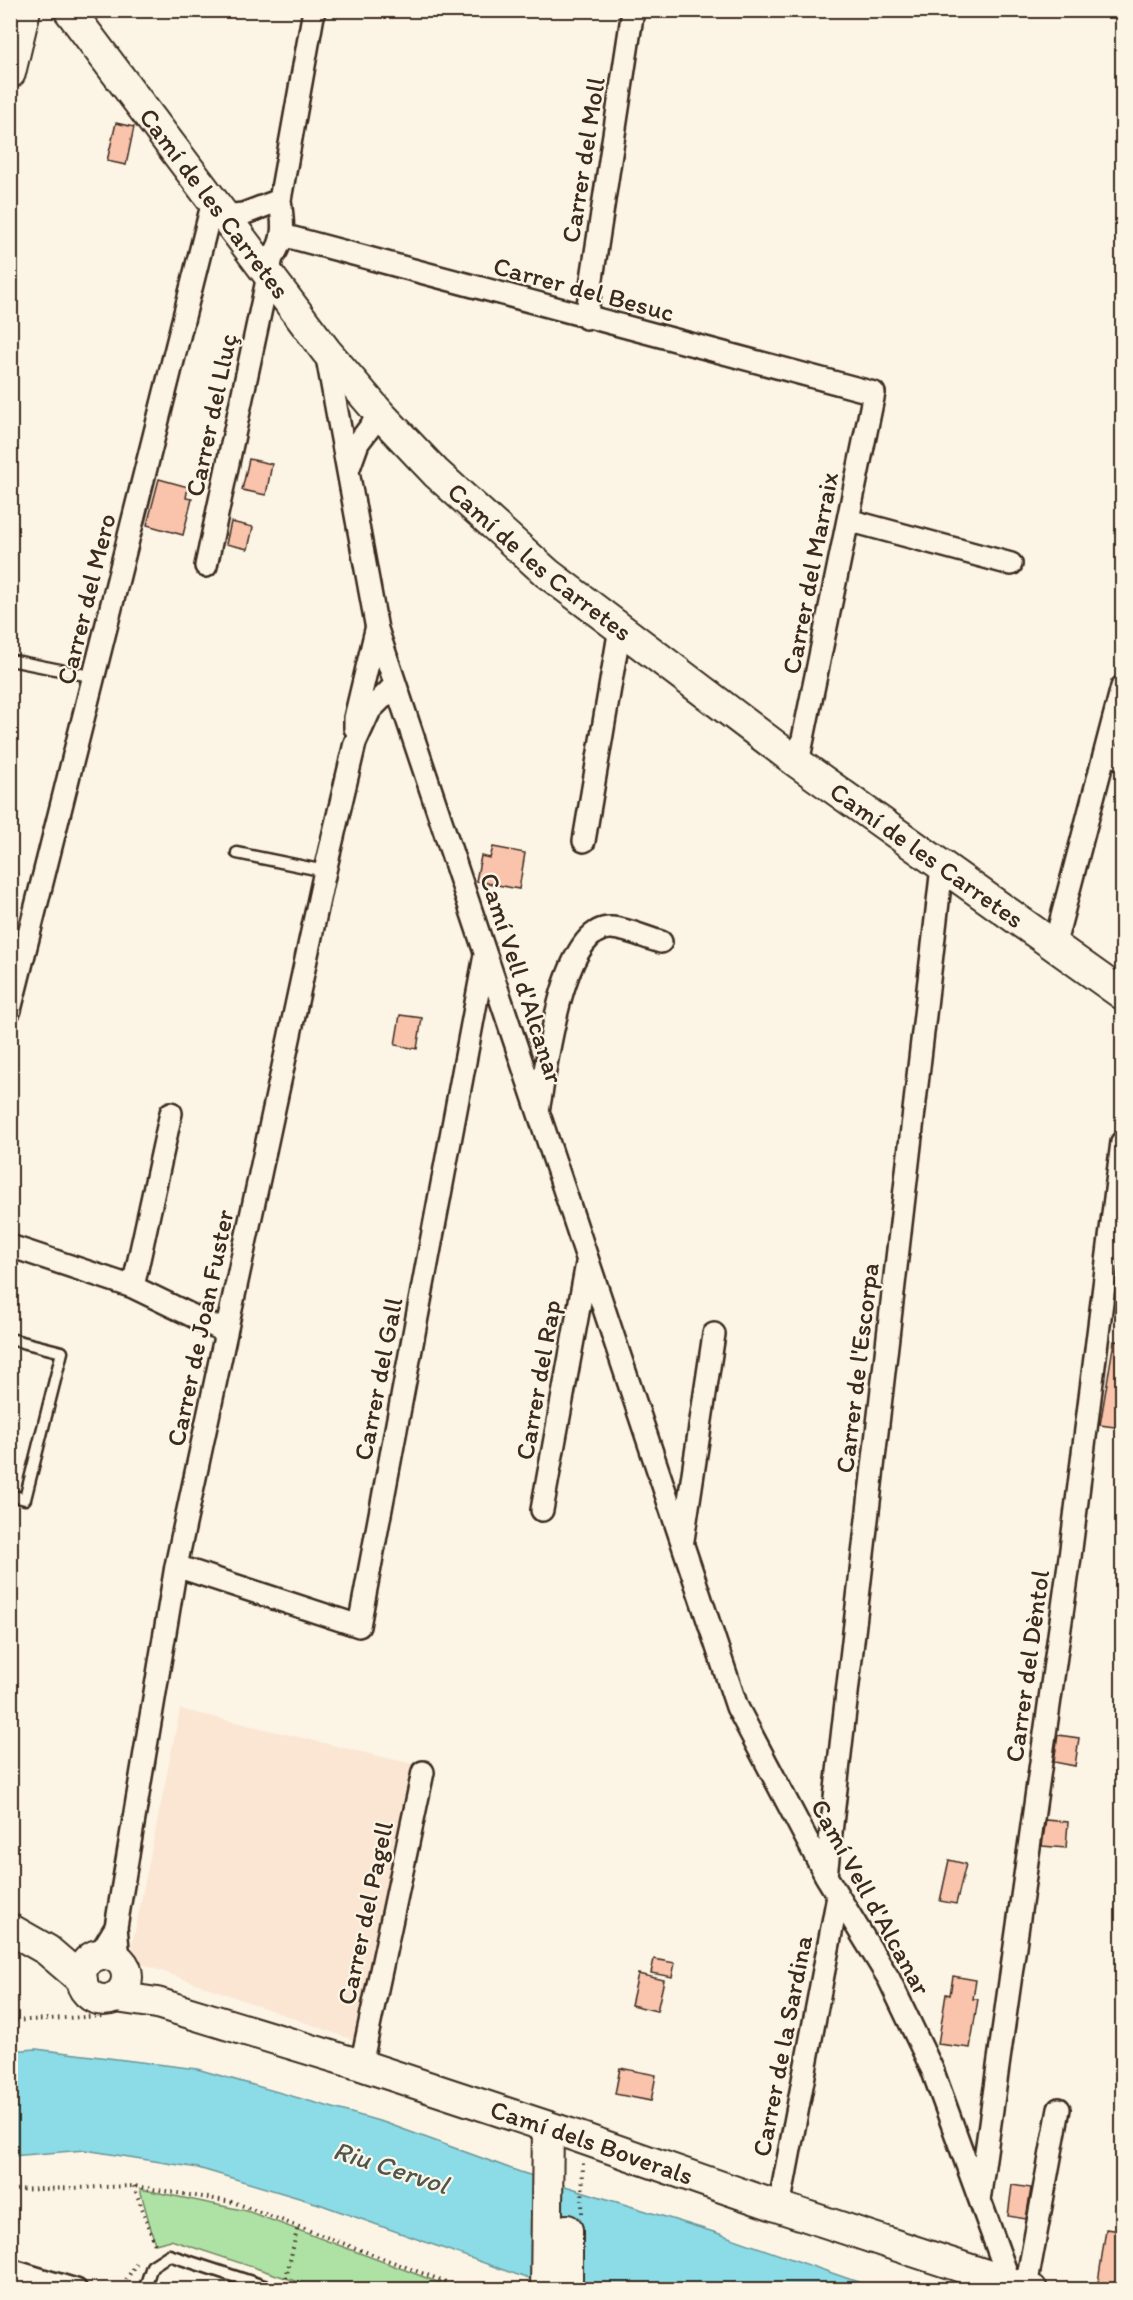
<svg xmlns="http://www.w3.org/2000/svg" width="1133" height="2300" viewBox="0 0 1133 2300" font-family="Itim,sans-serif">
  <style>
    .built { fill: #fbe6d4 }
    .green { fill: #aee2a4; stroke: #748661; stroke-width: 1.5 }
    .water { fill: #8bdce7; stroke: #6b9597; stroke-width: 1.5 }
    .building { fill: #f9c3ac; stroke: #3b2a1e; stroke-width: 1.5 }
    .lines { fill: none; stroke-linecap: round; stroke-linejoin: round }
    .lane-casing { stroke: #3b2a1e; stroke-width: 15 }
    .street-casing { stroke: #3b2a1e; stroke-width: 26 }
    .secondary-casing { stroke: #3b2a1e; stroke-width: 34 }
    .path { stroke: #3b2a1e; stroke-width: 4; stroke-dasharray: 1.5 4.5; stroke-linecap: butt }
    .lane { stroke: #fcf5e5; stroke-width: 10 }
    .street { stroke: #fcf5e5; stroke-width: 21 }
    .secondary { stroke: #fcf5e5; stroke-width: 30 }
    .labels { text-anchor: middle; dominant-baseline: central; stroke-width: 4.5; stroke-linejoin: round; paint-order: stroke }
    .street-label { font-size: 26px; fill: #3b2a1e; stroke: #fcf5e5 }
    .water-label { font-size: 27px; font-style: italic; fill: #4f5650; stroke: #fcf5e5 }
  </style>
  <rect width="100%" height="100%" fill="#fcf5e5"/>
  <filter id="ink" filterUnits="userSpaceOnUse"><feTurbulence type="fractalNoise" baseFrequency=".0167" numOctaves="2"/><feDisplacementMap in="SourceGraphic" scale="12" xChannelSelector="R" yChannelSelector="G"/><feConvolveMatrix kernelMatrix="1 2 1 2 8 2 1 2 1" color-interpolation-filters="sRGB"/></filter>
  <g filter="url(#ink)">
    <!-- built -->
    <path class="built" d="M180,1709l233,55 -57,277 -217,-78 -7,-18z"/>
    <!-- green -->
    <path class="green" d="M140,2189l107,22 209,78h-137l-148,-49 -16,4z"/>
    <!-- water -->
    <path class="water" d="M36,2049l161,20 189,54 134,49 197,61 161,56h-321l-238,-85 -121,-36 -113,-18 -74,6v-105z"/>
    <!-- building -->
    <path class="building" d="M116,123l18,4 -8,38 -19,-4z
      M249,459l23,5 -6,31 -24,-5z
      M159,479l29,8 -2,11 6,1 -9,36 -36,-10z
      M231,522l22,5 -5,22 -22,-5z
      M493,847l32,6 -6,36 -43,-8 5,-25 9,2z
      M400,1015l22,3 -5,31 -22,-4z
      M1114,1341l8,1v86l-22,-3z
      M1058,1735l21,3 -4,28 -21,-4z
      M1046,1820l22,2 -2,26 -24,-2z
      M949,1860l17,4 -10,40 -16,-3z
      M654,1959l21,4 -3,14 -21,-4z
      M638,1974l26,6 -7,31 -26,-6z
      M953,1976l23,4 -3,19h5l-8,49 -32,-4 8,-50 4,1z
      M620,2068l36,7 -5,26 -36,-7z
      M1012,2185l19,3 -5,31 -18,-3z
      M1106,2229l16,2v58h-25z"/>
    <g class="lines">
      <defs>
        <path id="lane" d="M15,661l80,16
          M237,853l88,18
          M10,1339l52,13 -37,147 -15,-4
          M144,2290l8,-24 17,-11 107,35"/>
        <path id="street" d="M224,216l19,-2 37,-14
          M282,235l592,158 -76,370
          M586,318l47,-308
          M326,352l51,277 360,1078 89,169 63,103 43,90 77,211
          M349,468l9,-25 22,-29
          M848,520l163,44
          M206,566l66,-309c14,-17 11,-36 8,-57l34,-190
          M355,728v-10l21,-88
          M1105,752l17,7
          M584,841l36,-213
          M1054,947l68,-260
          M10,1010l203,-809
          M538,1111c8,-38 23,-187 74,-183 16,1 34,10 49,14
          M10,1246l123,41 93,45
          M133,1287l38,-174
          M542,1510l45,-247
          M683,1540l31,-206
          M176,1566l183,60 126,-671
          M826,1876l116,-1009
          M99,1955l17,-28
          M119,1959l-3,-32 60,-361 149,-695 30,-128 15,-33 25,-25
          M361,2065l62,-293
          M980,2194l90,-637 52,-415
          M779,2207l59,-311
          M10,2270l66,20
          M1026,2287l33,-178"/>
        <g id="secondary">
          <path id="s1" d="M69,10l257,341 54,63 56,59 111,100 251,190 324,231"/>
          <path d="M10,73l15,-63"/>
          <path d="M10,1929l37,21 35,30"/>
          <circle cx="104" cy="1977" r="23"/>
          <path id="s2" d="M116,1997l41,6 204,62 209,69 209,73 253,83"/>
          <path d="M546,2290l2,-163"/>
          <path d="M567,2290v-60"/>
        </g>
      </defs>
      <!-- lane casing -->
      <use href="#lane" class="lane-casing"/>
      <!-- street casing -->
      <use href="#street" class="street-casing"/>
      <!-- secondary casing -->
      <use href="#secondary" class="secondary-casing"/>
      <!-- path -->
      <path class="path" d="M10,2021l93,-5
        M134,2186l21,59
        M10,2190l124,-4 99,16 234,88
        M582,2213l1,-50
        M286,2278l12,-52
        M120,2290l17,-28"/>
      <!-- lane -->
      <use href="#lane" class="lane"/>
      <!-- street -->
      <use href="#street" class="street"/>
      <!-- secondary -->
      <use href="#secondary" class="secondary"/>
    </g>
  </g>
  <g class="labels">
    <!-- street labels -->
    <g class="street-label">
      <text transform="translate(583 160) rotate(-81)">Carrer del Moll</text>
      <text stroke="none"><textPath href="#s1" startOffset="242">Camí de les Carretes</textPath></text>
      <text transform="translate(584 289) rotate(15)">Carrer del Besuc</text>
      <text transform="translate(211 415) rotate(-78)">Carrer del Lluç</text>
      <text stroke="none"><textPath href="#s1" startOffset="728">Camí de les Carretes</textPath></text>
      <text transform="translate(810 573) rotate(-79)">Carrer del Marraix</text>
      <text transform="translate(86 599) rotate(-76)">Carrer del Mero</text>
      <text stroke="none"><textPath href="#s1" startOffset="1214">Camí de les Carretes</textPath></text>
      <text transform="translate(522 978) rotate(72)">Camí Vell d'Alcanar</text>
      <text transform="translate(200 1328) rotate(-78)">Carrer de Joan Fuster</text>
      <text transform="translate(857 1368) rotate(-83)">Carrer de l'Escorpa</text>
      <text transform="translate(378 1379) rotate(-79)">Carrer del Gall</text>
      <text transform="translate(538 1380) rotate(-80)">Carrer del Rap</text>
      <text transform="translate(1027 1666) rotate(-82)">Carrer del Dèntol</text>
      <text transform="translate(871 1897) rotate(61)">Camí Vell d'Alcanar</text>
      <text transform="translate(365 1913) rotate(-78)">Carrer del Pagell</text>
      <text transform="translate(782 2046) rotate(-79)">Carrer de la Sardina</text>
      <text stroke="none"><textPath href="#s2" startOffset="498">Camí dels Boverals</textPath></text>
    </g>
    <!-- water labels -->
    <g class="water-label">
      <text transform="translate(391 2167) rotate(18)">Riu Cervol</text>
    </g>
  </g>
  <!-- margin -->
  <rect width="1133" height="2300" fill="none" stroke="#fcf5e5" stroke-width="36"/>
  <rect x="18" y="18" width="1097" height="2264" fill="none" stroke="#3b2a1e" stroke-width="2" filter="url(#ink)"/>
</svg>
